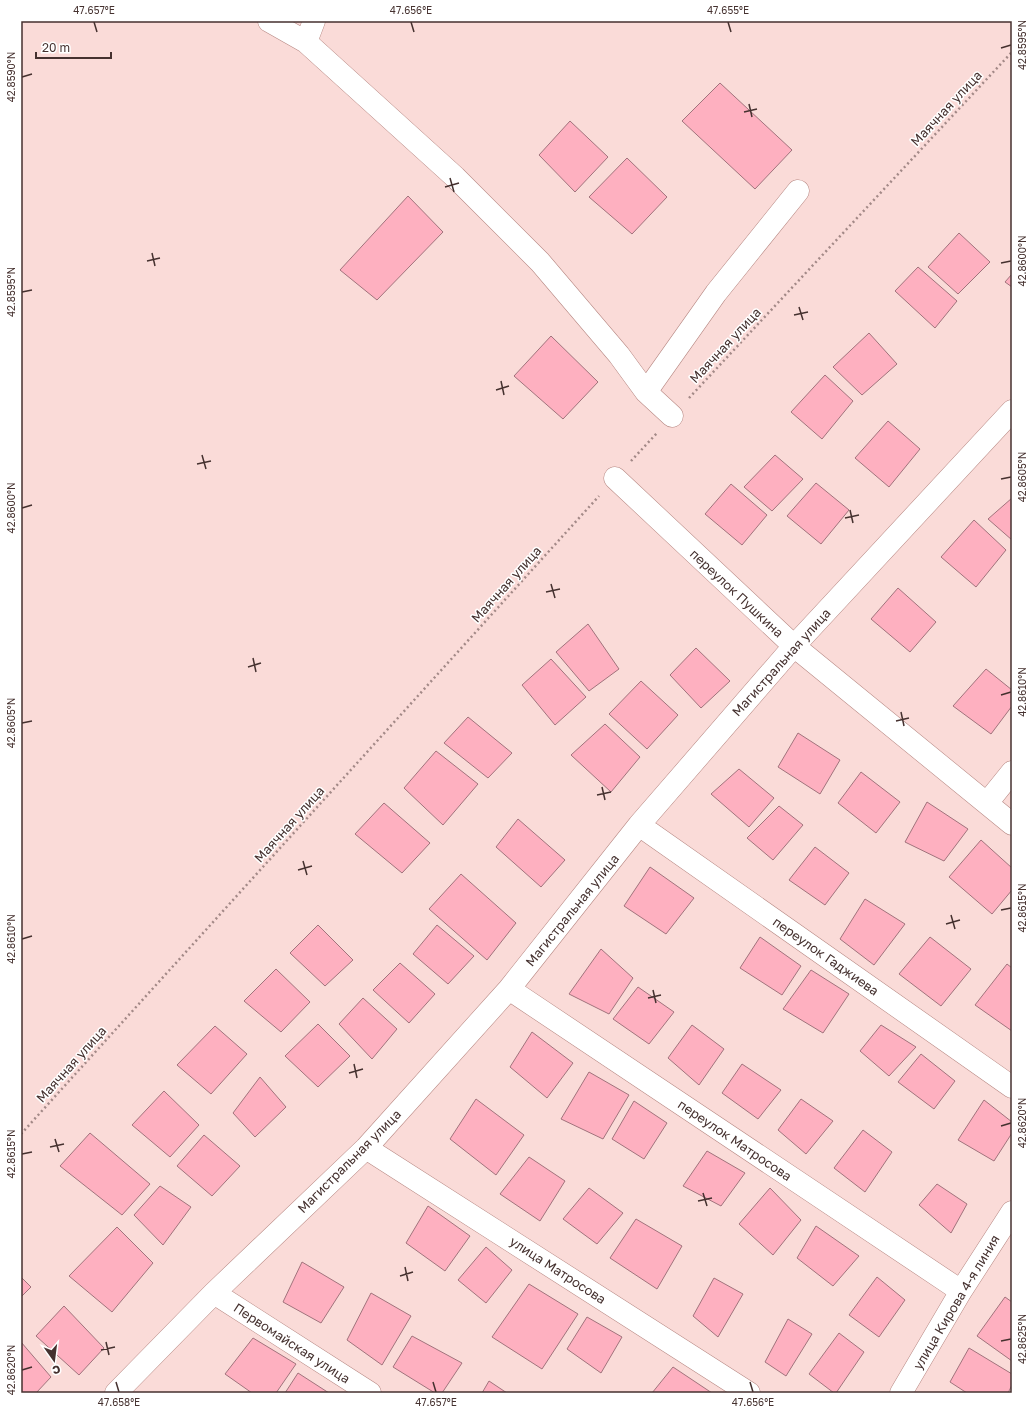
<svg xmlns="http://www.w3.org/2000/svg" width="1033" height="1414" viewBox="0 0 1033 1414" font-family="'Golos Text',sans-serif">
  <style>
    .building { fill: #feb0c0; stroke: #a1737c }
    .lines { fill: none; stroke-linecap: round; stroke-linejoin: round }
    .minor-casing { stroke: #b68782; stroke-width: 23 }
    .path { stroke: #a38987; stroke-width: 2.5; stroke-dasharray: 2 3; stroke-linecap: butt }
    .minor { stroke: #fff; stroke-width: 22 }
    .ticks { fill: none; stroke: #45312f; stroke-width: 1.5 }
    .labels { text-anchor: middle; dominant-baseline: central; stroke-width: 3; stroke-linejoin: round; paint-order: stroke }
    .street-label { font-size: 13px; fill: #45312f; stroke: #fff }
    .neatline { fill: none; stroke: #45312f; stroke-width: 1.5 }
    .ticks-label { font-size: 10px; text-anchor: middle; fill: #45312f }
  </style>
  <rect width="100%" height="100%" fill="#fadbd8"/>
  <!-- building -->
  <path class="building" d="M720,83l72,67 -37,39 -73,-68z
    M570,121l38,36 -33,35 -36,-37z
    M627,158l40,39 -35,37 -43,-37z
    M408,196l35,36 -66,68 -37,-30z
    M959,233l31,29 -32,32 -30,-27z
    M918,267l39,34 -22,27 -40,-37z
    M1012,274v13l-7,-5z
    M869,333l28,31 -35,31 -29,-28z
    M551,336l47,46 -35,37 -49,-43z
    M825,375l28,26 -31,38 -31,-27z
    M888,421l32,28 -31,38 -34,-29z
    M775,455l28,24 -31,32 -28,-24z
    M816,483l33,27 -28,34 -34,-28z
    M731,484l36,31 -25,30 -37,-31z
    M1012,498v42l-24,-21z
    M974,520l32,30 -30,37 -35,-30z
    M898,588l38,34 -26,30 -39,-33z
    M588,624l31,45 -30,22 -33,-39z
    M696,648l34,33 -29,27 -31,-33z
    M551,659l35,38 -31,28 -33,-40z
    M986,669l26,21v16l-21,28 -38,-28z
    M641,681l37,34 -31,34 -38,-35z
    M468,717l44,36 -24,25 -44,-35z
    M605,724l35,33 -29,35 -40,-37z
    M798,733l42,27 -20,34 -42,-27z
    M436,751l42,33 -35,41 -39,-37z
    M739,769l35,29 -25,29 -38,-33z
    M861,772l39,30 -24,31 -38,-30z
    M927,802l41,27 -24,32 -39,-19z
    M384,803l46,40 -28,30 -47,-39z
    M779,806l24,19 -30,35 -26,-22z
    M518,819l47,41 -24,27 -45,-40z
    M981,840l31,28v22l-20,24 -43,-37z
    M815,847l34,26 -24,32 -36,-25z
    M650,867l44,31 -28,36 -42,-28z
    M461,874l55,49 -29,37 -58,-51z
    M865,899l40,25 -31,41 -34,-26z
    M318,925l35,35 -28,26 -35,-33z
    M437,925l37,31 -26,28 -35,-30z
    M760,937l41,29 -19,29 -42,-27z
    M930,937l41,32 -30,37 -42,-32z
    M601,949l32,29 -24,36 -40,-20z
    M400,963l35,31 -26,29 -36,-33z
    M1007,964l5,4v63l-37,-26z
    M276,969l34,33 -29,30 -37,-31z
    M811,970l38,24 -26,39 -40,-24z
    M638,987l36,25 -25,32 -36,-25z
    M363,998l34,31 -25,30 -33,-35z
    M318,1024l32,32 -32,31 -33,-31z
    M692,1025l32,24 -25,36 -31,-27z
    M881,1025l35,22 -27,29 -29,-25z
    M215,1026l32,28 -36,40 -34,-29z
    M532,1032l41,31 -26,35 -37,-31z
    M921,1054l34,27 -21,28 -36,-27z
    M742,1064l39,26 -23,29 -36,-26z
    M589,1072l40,23 -26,44 -42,-20z
    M260,1077l26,30 -31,30 -22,-24z
    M164,1091l35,34 -29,32 -38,-32z
    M476,1099l48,36 -28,40 -46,-36z
    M801,1099l32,22 -27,33 -28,-24z
    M984,1100l28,22v11l-18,28 -36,-21z
    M634,1101l33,22 -23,36 -32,-20z
    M863,1130l29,22 -27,40 -31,-24z
    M90,1133l60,51 -28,31 -62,-49z
    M204,1135l36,31 -28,30 -35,-30z
    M707,1151l38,22 -24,33 -38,-20z
    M529,1157l36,24 -25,40 -40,-27z
    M937,1184l30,20 -16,29 -32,-28z
    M160,1186l31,21 -28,38 -29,-30z
    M589,1188l34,25 -26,31 -34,-25z
    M770,1188l31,32 -28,35 -34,-31z
    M428,1206l42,30 -25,35 -39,-28z
    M636,1219l46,27 -25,43 -47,-31z
    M816,1226l43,30 -26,30 -36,-28z
    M117,1227l36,36 -41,49 -43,-36z
    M486,1247l26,23 -26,33 -28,-23z
    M302,1262l42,25 -23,36 -38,-21z
    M21,1277l10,10 -10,10z
    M877,1277l28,23 -26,37 -30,-22z
    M714,1278l29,16 -25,43 -25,-21z
    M529,1284l49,30 -36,55 -50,-32z
    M371,1293l40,23 -29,49 -35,-25z
    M1005,1297l7,5v59l-35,-25z
    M64,1306l40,42 -25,27 -43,-39z
    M587,1317l35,20 -21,36 -34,-24z
    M788,1319l24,15 -26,42 -21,-14z
    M839,1333l25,19 -28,41h-2l-25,-19z
    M412,1336l50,27 -20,30h-7l-42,-26z
    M253,1338l43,26 -20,29h-24l-27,-19z
    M21,1342l30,35 -15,16h-15z
    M969,1348l43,26v11l-4,8h-41l-17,-11z
    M673,1367l39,26h-60z
    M298,1373l31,20h-44z
    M489,1381l18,12h-25z"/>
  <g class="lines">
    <defs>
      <path id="minor" d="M269,21l37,21 149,135 85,85 79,93 27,37 26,24
        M306,42l8,-21
        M646,392l70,-99 82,-102
        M615,478l179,168 218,178
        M987,803l25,-31
        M639,825l373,262
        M509,989l452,302
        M366,1148l383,245
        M214,1293l156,100
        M116,1393l98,-100 152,-145 143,-159 130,-164 155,-179 218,-235
        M901,1393l60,-102 51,-79"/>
    </defs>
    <!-- minor casing -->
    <use href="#minor" class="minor-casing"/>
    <!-- path -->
    <path class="path" d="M689,398l323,-346
      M631,461l26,-28
      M21,1134l578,-638"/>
    <!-- minor -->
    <use href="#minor" class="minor"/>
  </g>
  <!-- ticks -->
  <path class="ticks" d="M94,22l3,10M411,22l3,10M728,22l3,10M1001,48l10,-3M22,77l10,-3M749,104l3,13M744,112l13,-3M450,178l4,14M445,187l14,-4M152,253l3,13M147,261l13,-3M1001,263l10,-2M22,292l10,-2M799,307l4,13M794,315l14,-3M501,381l3,14M496,390l13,-4M202,455l4,14M197,464l14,-3M1001,479l10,-2M22,508l10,-3M850,510l3,13M845,518l14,-3M551,584l4,14M546,592l14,-3M253,658l3,14M248,667l13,-4M1001,695l10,-3M901,712l3,14M896,721l13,-3M22,723l10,-2M602,787l3,13M597,795l14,-3M303,861l4,14M298,870l14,-4M1001,910l10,-2M951,915l4,14M946,924l14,-4M22,939l10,-3M653,990l3,13M648,998l13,-3M354,1064l3,14M349,1073l14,-4M1001,1126l10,-3M55,1139l4,13M50,1147l14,-3M22,1154l10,-2M703,1193l4,13M698,1201l14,-3M405,1267l3,14M400,1276l13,-4M1001,1341l10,-2M106,1342l3,13M101,1350l14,-3M22,1370l10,-3M116,1382l3,10M433,1382l3,10M750,1382l3,10"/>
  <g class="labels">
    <!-- street labels -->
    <g class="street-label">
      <text transform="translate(946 108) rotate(-47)">Маячная улица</text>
      <text transform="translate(725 345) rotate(-47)">Маячная улица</text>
      <text transform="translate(506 584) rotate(-48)">Маячная улица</text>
      <text transform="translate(737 593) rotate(43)">переулок Пушкина</text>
      <text transform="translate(781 662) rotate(-48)">Магистральная улица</text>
      <text transform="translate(289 824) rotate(-48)">Маячная улица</text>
      <text transform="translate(572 910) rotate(-51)">Магистральная улица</text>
      <text transform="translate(826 956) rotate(35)">переулок Гаджиева</text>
      <text transform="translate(71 1064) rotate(-48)">Маячная улица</text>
      <text transform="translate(735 1140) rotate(34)">переулок Матросова</text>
      <text transform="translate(349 1161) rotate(-45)">Магистральная улица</text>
      <text transform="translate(558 1270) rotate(33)">улица Матросова</text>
      <text transform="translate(956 1302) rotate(-59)">улица Кирова 4-я линия</text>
      <text transform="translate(292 1343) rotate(33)">Первомайская улица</text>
    </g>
  </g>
  <!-- border -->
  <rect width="1033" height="1414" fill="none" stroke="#ffffff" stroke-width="44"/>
  <!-- north arrow -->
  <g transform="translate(54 1360) rotate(166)" stroke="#ffffff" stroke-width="3" paint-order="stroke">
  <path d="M0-3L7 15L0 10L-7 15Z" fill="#45312f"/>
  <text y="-6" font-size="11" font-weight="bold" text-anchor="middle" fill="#45312f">С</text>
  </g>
  <!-- scale -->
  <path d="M36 52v6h75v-6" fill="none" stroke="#45312f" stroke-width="2"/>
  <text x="42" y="52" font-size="12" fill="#45312f" stroke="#ffffff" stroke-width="3" paint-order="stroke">20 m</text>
  <rect x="22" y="22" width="989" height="1370" class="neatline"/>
  <g class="ticks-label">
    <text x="94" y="14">47.657°E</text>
    <text x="411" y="14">47.656°E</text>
    <text x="728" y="14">47.655°E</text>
    <text transform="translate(1022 45) rotate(-90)" y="4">42.8595°N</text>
    <text transform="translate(11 77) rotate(-90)" y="4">42.8590°N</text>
    <text transform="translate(1022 261) rotate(-90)" y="4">42.8600°N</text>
    <text transform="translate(11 292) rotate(-90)" y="4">42.8595°N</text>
    <text transform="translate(1022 477) rotate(-90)" y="4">42.8605°N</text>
    <text transform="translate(11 508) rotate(-90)" y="4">42.8600°N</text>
    <text transform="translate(1022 692) rotate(-90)" y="4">42.8610°N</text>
    <text transform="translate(11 723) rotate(-90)" y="4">42.8605°N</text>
    <text transform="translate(1022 908) rotate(-90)" y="4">42.8615°N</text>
    <text transform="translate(11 939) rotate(-90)" y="4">42.8610°N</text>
    <text transform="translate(1022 1123) rotate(-90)" y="4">42.8620°N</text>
    <text transform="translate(11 1154) rotate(-90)" y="4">42.8615°N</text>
    <text transform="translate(1022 1339) rotate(-90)" y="4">42.8625°N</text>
    <text transform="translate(11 1370) rotate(-90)" y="4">42.8620°N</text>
    <text x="119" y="1406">47.658°E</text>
    <text x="436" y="1406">47.657°E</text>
    <text x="753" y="1406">47.656°E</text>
  </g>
</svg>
